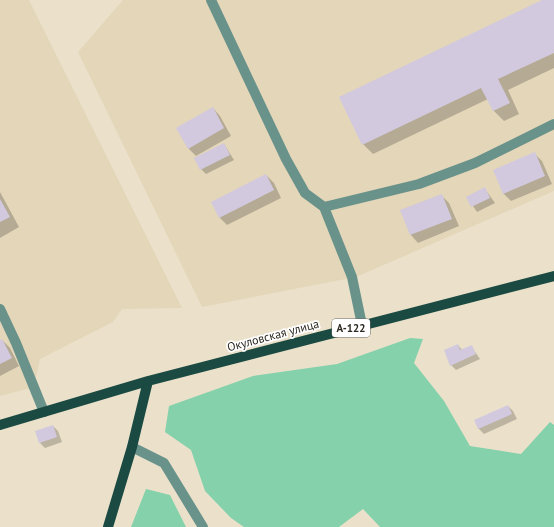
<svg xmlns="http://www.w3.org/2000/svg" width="554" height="527" viewBox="0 0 554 527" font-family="'PT Sans',sans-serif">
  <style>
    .built { fill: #e3d6b9 }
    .green { fill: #85d1ab }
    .shadow { fill: #0003 }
    .building { fill: #d2c9df }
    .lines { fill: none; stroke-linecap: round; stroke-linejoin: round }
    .minor { stroke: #69928a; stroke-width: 10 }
    .major { stroke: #1b4a43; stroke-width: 10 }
    .labels { text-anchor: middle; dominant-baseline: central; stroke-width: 3.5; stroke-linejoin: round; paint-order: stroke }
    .shield { fill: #fff; stroke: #6b6862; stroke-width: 1 }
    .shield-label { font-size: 11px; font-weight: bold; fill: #2b281f }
    .street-label { font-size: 12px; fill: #2b281f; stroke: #fff }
  </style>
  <rect width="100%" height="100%" fill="#ebe1ca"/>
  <!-- built -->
  <path class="built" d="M0,0h29l153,308 -60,1 -9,13 -73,37 -6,28 -34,9z
    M123,0h431v191l-198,86 -154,30 -124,-255z"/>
  <!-- green -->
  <path class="green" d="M410,338l13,1 -9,24 30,38 26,45 51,8 29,-32 4,3v102h-174l-17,-18 -24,18h-95l-13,-9 -26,-27 -14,-41 -26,-18 4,-26 84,-30 84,-12z
    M146,489l24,6 16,32h-55z"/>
  <!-- shadow -->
  <path class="shadow" d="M544,0h10v68l-46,22 11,24 -15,7 -10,-10 -6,-12 -115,55 -10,-10z
    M213,108l7,8 11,20 -35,20 -8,-8z
    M224,144l10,16 -28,14 -5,-5z
    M535,154l7,7 10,23 -41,17 -8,-8z
    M266,175l8,8 7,15 -54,27 -7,-7 -8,-15z
    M485,189l10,14 -18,9 -10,-15z
    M0,192l19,35 -19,11z
    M441,195l8,8 10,23 -41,17 -7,-8 -10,-24z
    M2,340l8,8 9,18 -19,10v-35z
    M458,345l4,5 9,-4 9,13 -24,11 -5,-5z
    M508,406l5,5 4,8 -33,15 -5,-5 -4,-8z
    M53,426l5,5 4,11 -17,6 -5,-5z"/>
  <!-- building -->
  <path class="building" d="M542,0h12v53l-56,26 12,24 -17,8 -12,-23 -119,57 -23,-48z
    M213,107l11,21 -36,21 -12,-21z
    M224,143l6,12 -30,15 -6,-12z
    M535,152l10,24 -42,18 -10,-24z
    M266,174l8,16 -55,28 -8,-16z
    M485,187l5,11 -19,9 -5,-10z
    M442,194l10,25 -42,16 -10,-25z
    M0,199l10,18 -10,5z
    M2,339l10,19 -12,6v-24z
    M458,344l2,6 12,-5 4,9 -26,12 -6,-16z
    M508,405l4,9 -34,15 -4,-9z
    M53,425l4,12 -18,6 -4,-12z"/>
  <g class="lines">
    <!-- minor -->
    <path class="minor" d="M211,0l75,159 19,34 19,14 28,70 10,48
      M324,207l95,-23 56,-21 79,-39
      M0,309l16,34 28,69
      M132,447l32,16 39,64"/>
    <!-- major -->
    <path class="major" d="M0,425l148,-44 406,-105
      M108,527l24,-80 16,-66"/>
  </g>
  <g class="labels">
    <!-- shield labels -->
    <rect class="shield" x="332" y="319" width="38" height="18" rx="3"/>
    <g class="shield-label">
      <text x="351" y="328">А-122</text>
    </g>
    <!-- street labels -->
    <g class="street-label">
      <text transform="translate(273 335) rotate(-15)">Окуловская улица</text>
    </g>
  </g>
</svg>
